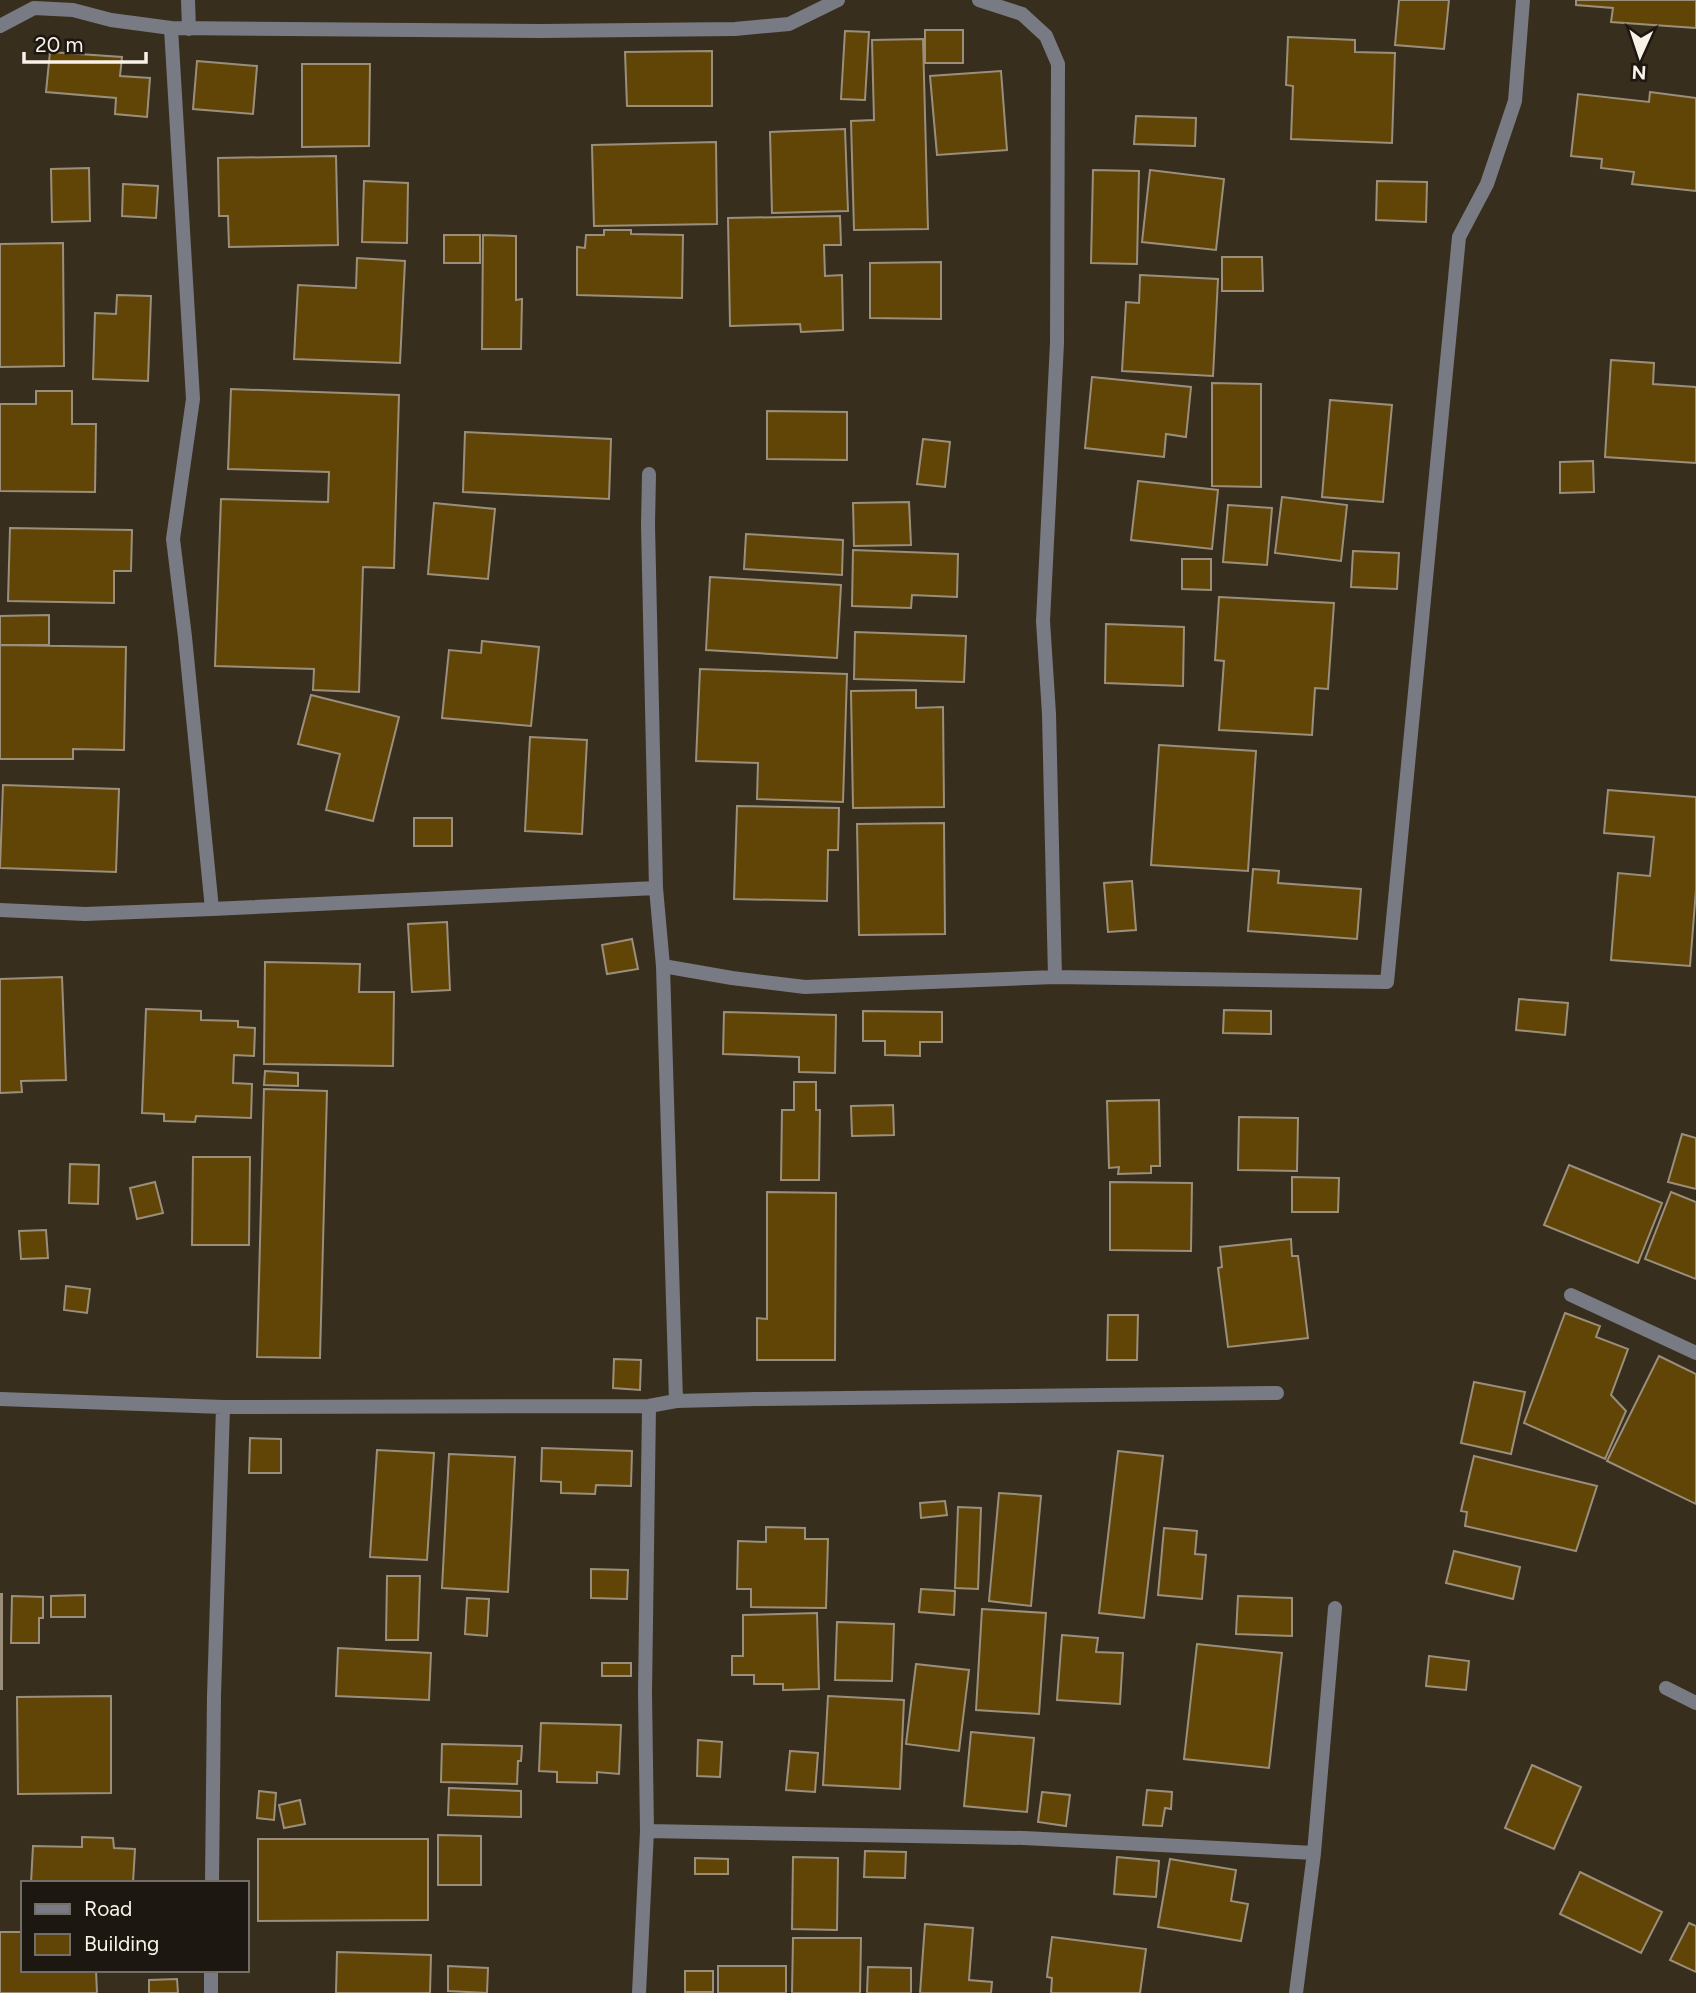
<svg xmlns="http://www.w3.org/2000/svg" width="1696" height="1993" viewBox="0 0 1696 1993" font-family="Figtree,sans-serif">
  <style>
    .building { fill: #614506; stroke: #9b8f7c; stroke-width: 2 }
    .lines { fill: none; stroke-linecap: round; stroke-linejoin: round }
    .street { stroke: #787b84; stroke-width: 14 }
  </style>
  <rect width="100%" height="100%" fill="#382e1e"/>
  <!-- building -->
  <path class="building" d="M1399,0h50l-5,49 -49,-4z
    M1576,0h120v28l-85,-6 2,-14 -37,-3z
    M925,30h38v33h-38z
    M845,31l24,1 -4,68 -24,-1z
    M1288,37l67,3v12l40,1 -3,90 -101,-4 2,-53 -7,-1z
    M923,39l5,190 -74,1 -3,-109 23,-1 -2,-80z
    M712,51v55h-85l-2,-54z
    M50,52l72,5 -2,19 30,2 -3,39 -32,-3 1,-16 -70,-6z
    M197,61l60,5 -4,48 -60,-5z
    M302,64h68l-1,82 -67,1z
    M1001,71l6,79 -70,5 -7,-79z
    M1650,92l46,6v93l-64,-7 2,-12 -33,-4 1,-9 -31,-3 7,-62 71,8z
    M1136,116l60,2 -1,28 -61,-2z
    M845,129l3,82 -76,2 -2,-81z
    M716,142l1,82 -123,2 -2,-81z
    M336,156l2,89 -109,2 -1,-31h-9l-1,-58z
    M89,168l1,53 -38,1 -1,-53z
    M1093,170l46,1 -2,93 -46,-1z
    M1150,170l74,9 -8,71 -74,-8z
    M364,181l44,2 -1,60 -45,-1z
    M1377,181l50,1 -1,40 -50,-2z
    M123,184l35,2 -2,32 -34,-2z
    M840,216l1,29h-17l1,31 17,-1 1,55 -42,2 -1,-8 -70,2 -2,-108z
    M604,230h27v4l52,1 -1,63 -105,-3v-48l8,1 1,-13h18z
    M444,235h36v28h-36z
    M483,235l33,1v64l6,-1 -1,50h-39z
    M63,243l1,123 -64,1v-123z
    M1222,257h40l1,34h-41z
    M357,258l48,3 -5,102 -106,-4 4,-74 58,3z
    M941,262v57l-71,-1v-55z
    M1140,275l78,4 -5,97 -91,-5 4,-69 13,1z
    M117,295l34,1 -3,85 -55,-2 2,-66 21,1z
    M1611,360l43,3 -1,21 43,3v76l-91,-6z
    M1092,377l99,10 -5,50 -20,-3 -2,23 -79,-9z
    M1212,383l49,1v103l-49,-1z
    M231,389l168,6 -5,173 -31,-1 -4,125 -46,-2 1,-21 -99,-3 6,-167 107,3 1,-30 -101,-3z
    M36,391h36v33h24l-1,68 -95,-1v-87h36z
    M1330,400l62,5 -9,97 -61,-5z
    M767,411l80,1v48l-80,-1z
    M465,432l146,7 -2,60 -146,-7z
    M923,439l27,3 -5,45 -28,-3z
    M1593,461l1,31 -34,1v-31z
    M1138,481l80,9 -6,59 -81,-9z
    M1282,497l65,8 -6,56 -66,-8z
    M909,502l2,43 -57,1 -1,-43z
    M434,503l61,6 -7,70 -60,-5z
    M1228,505l44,3 -5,57 -44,-3z
    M10,528l122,2 -1,41h-17v32l-106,-2z
    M746,534l97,6 -1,35 -98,-6z
    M853,550l105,4 -1,43 -45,-2 -1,13 -59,-2z
    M1353,551l46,2 -2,36 -46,-2z
    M1182,559h29v31l-29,-1z
    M710,577l131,8 -4,73 -131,-8z
    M1219,597l115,6 -6,86 -13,-1 -3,47 -93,-5 5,-69 -9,-1z
    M49,615v30h-49v-29z
    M1106,624l78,3 -1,59 -78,-3z
    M855,632l111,4 -2,46 -110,-3z
    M482,641l57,6 -8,79 -89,-8 7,-68 32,3z
    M0,645l126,2 -2,103 -51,-1v10h-73z
    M700,669l147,5 -4,128 -86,-3 1,-36 -62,-2z
    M916,690v18l27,-1 1,100 -91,1 -2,-117z
    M311,695l88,22 -26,104 -47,-11 14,-56 -42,-10z
    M530,737l57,3 -5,94 -57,-3z
    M1159,745l97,6 -8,120 -97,-6z
    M3,785l116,4 -3,83 -116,-4z
    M1608,790l88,7v93l-6,76 -79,-6 7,-87 32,3 4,-39 -50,-4z
    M737,806l102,2 -1,42h-10l-1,51 -93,-2z
    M414,818h38v28h-38z
    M944,823l1,111 -86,1 -2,-111z
    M1253,869l26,2 -1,12 83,6 -4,50 -109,-8z
    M1132,881l4,49 -28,2 -4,-49z
    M447,922l3,68 -38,2 -4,-68z
    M632,939l6,30 -31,5 -5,-29z
    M265,962l95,2 -1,28h35l-1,74 -129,-2z
    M62,977l4,103 -45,1 1,11 -22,1v-114z
    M1519,999l49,4 -3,32 -49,-5z
    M146,1009l55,2v9l37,1v6l17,1 -1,28 -20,-1 -1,28 19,1 -1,34 -55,-2 -1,6 -31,-1v-7l-22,-1z
    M1224,1010l47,1v23l-48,-1z
    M863,1011l79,1v30h-22v14l-35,-1v-14h-22z
    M724,1012l112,3 -1,58 -36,-1v-15l-76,-3z
    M265,1071l33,2v13l-34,-1z
    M794,1082h22v28h4l-1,70h-38l1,-70h12z
    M264,1089l63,2 -7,267 -63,-1z
    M1159,1100l1,66h-9v7l-33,1 1,-7 -10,1 -2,-67z
    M893,1105l1,30 -42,1 -1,-30z
    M1239,1117l59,1 -1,53 -59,-1z
    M1682,1134l14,4v51l-28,-7z
    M193,1157h57l-1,88h-57z
    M70,1164l29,1 -1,39 -29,-1z
    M1569,1165l93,38 -24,60 -94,-38z
    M1292,1177l47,1 -1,34h-46z
    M155,1182l8,31 -26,6 -7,-31z
    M1110,1182l82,1 -1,68 -81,-1z
    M767,1192l69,1 -1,167h-78v-42l10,1z
    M1671,1192l25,10v77l-51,-20z
    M46,1230l2,28 -27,1 -2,-28z
    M1291,1239l1,17h6l10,82 -80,9 -10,-79 4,-1 -2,-20z
    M66,1286l24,3 -3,24 -23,-3z
    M1565,1313l35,13 -4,11 32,12 -17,46 15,16 -21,48 -81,-36z
    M1108,1315h30l-1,45h-30z
    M1659,1356l37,18v130l-89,-43z
    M614,1359l27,1 -1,30 -27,-2z
    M1474,1382l51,10 -14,62 -50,-11z
    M250,1438l31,1v34h-32z
    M542,1448l90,3 -1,35 -35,-1 -1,9 -34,-1v-11l-20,-1z
    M377,1450l57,3 -7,107 -57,-3z
    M1118,1451l45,5 -19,162 -45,-5z
    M449,1454l66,3 -7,135 -66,-4z
    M1474,1456l123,30 -21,65 -111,-25 2,-14 -6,-1z
    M999,1493l42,3 -10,110 -42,-5z
    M945,1501l2,14 -26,3 -1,-15z
    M958,1507l23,1 -3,81 -23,-1z
    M766,1527l39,1v11h23l-2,69 -75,-1v-18h-14l1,-48 28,1z
    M1164,1528l33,3 -2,23 11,1 -4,44 -44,-4z
    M1454,1551l66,16 -7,32 -67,-16z
    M591,1569l37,1 -1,29 -36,-1z
    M387,1576h33l-2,64h-32z
    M921,1589l34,2 -1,24 -35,-3z
    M0,1594h2v95h-2z
    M85,1595v22h-34v-21z
    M12,1596l31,1v21h-4v25h-28z
    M1238,1596l54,2v38l-56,-2z
    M467,1598l22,1 -2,37 -22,-2z
    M982,1609l64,4 -7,101 -63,-4z
    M817,1613l2,76 -36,1v-6h-29v-9h-22v-19h11v-41z
    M837,1622l57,2 -2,57 -57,-1z
    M1062,1635l36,3 -2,14 27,1 -3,51 -63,-4z
    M1197,1644l85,9 -13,115 -85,-9z
    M338,1648l93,5 -2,47 -93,-4z
    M1429,1656l40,5 -3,29 -40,-4z
    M602,1663h29v13h-29z
    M916,1664l53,6 -10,81 -53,-7z
    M111,1696v97l-93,1 -1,-97z
    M828,1696l76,4 -4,89 -77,-4z
    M541,1723l80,2 -2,49 -22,-2v11l-40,-1v-10l-18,-1z
    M971,1732l63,6 -7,74 -63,-6z
    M698,1740l24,2 -2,35 -23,-1z
    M442,1744l80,2 -1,15h-3l-1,23 -76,-2z
    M790,1751l28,2 -3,39 -29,-2z
    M1532,1765l49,22 -27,62 -49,-21z
    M449,1788l72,3v26l-73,-2z
    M1147,1790l25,2 -1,17 -6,-1 -3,18 -19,-1z
    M259,1791l17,2 -2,27 -17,-2z
    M1042,1792l28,3 -4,31 -28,-4z
    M300,1800l5,24 -21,4 -5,-23z
    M438,1835l43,1v49h-43z
    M82,1837l31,1 1,10 21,1 -2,34h-102l2,-37 49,1z
    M258,1839h170v81l-170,1z
    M865,1851l41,1 -1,26 -41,-1z
    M793,1857l45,1 -1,72 -45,-1z
    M1117,1857l42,4 -3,36 -42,-3z
    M695,1858l33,1v15h-33z
    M1170,1859l66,11 -5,31 17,3 -7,37 -83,-14z
    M1580,1872l82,40 -21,41 -81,-39z
    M1689,1923l7,3v46l-26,-12z
    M925,1924l48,4 -4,52 23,2 -1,11h-71z
    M0,1932h23v38h73l1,23h-97z
    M1052,1937l94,12 -6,44h-89l1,-15 -5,-1z
    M793,1938h68l-1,55h-68z
    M337,1952l94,3 -1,38h-94z
    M448,1966l40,2 -1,25 -39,-2z
    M718,1966h68v27h-68z
    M868,1967l43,1v25h-44z
    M685,1971h28v21h-28z
    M177,1979l1,14h-29v-13z"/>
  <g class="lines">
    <!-- street -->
    <path class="street" d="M188,0l1,29
      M979,0l43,14 24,22 12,28 -1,279 -14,278 6,93 6,263
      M0,26l34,-18 39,2 38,10 60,8 370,3 194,-2 54,-5 49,-24
      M171,28l22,371 -20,140 12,98 27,272
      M649,474l-1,51 8,363 7,78 13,435
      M0,910l85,4 127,-5 444,-21
      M663,966l69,12 73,9 250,-10 332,5 72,-745 28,-53 28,-83 8,-101
      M1571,1295l125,58
      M0,1399l223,8 426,-1 27,-5 80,-2 521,-6
      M1666,1688l30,15
      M647,1831l377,7 290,15
      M212,1883l2,-187 9,-289
      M211,1993v-23
      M639,1993l8,-162 -2,-138 4,-287
      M1296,1993l18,-140 21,-245"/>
  </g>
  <!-- legend -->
  <rect x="21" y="1881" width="228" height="91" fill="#1c1710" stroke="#746f66" stroke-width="2"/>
  <rect x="35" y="1904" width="35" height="10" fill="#787b84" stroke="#746f66" stroke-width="2"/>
  <text x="84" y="1916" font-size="21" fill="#f9f2e8">Road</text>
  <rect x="35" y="1934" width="35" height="21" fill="#614506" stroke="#746f66" stroke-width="2"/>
  <text x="84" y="1951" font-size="21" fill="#f9f2e8">Building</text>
  <!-- north arrow -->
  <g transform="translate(1640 56) rotate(183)" stroke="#1c1710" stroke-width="5" paint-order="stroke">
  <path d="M0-5L12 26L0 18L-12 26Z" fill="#f9f2e8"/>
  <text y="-10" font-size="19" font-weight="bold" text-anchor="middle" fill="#f9f2e8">N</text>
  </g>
  <!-- scale -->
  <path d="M24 52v10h122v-10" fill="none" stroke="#f9f2e8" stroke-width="3.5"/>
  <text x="35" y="52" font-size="21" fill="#f9f2e8" stroke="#1c1710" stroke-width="5" paint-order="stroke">20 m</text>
</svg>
